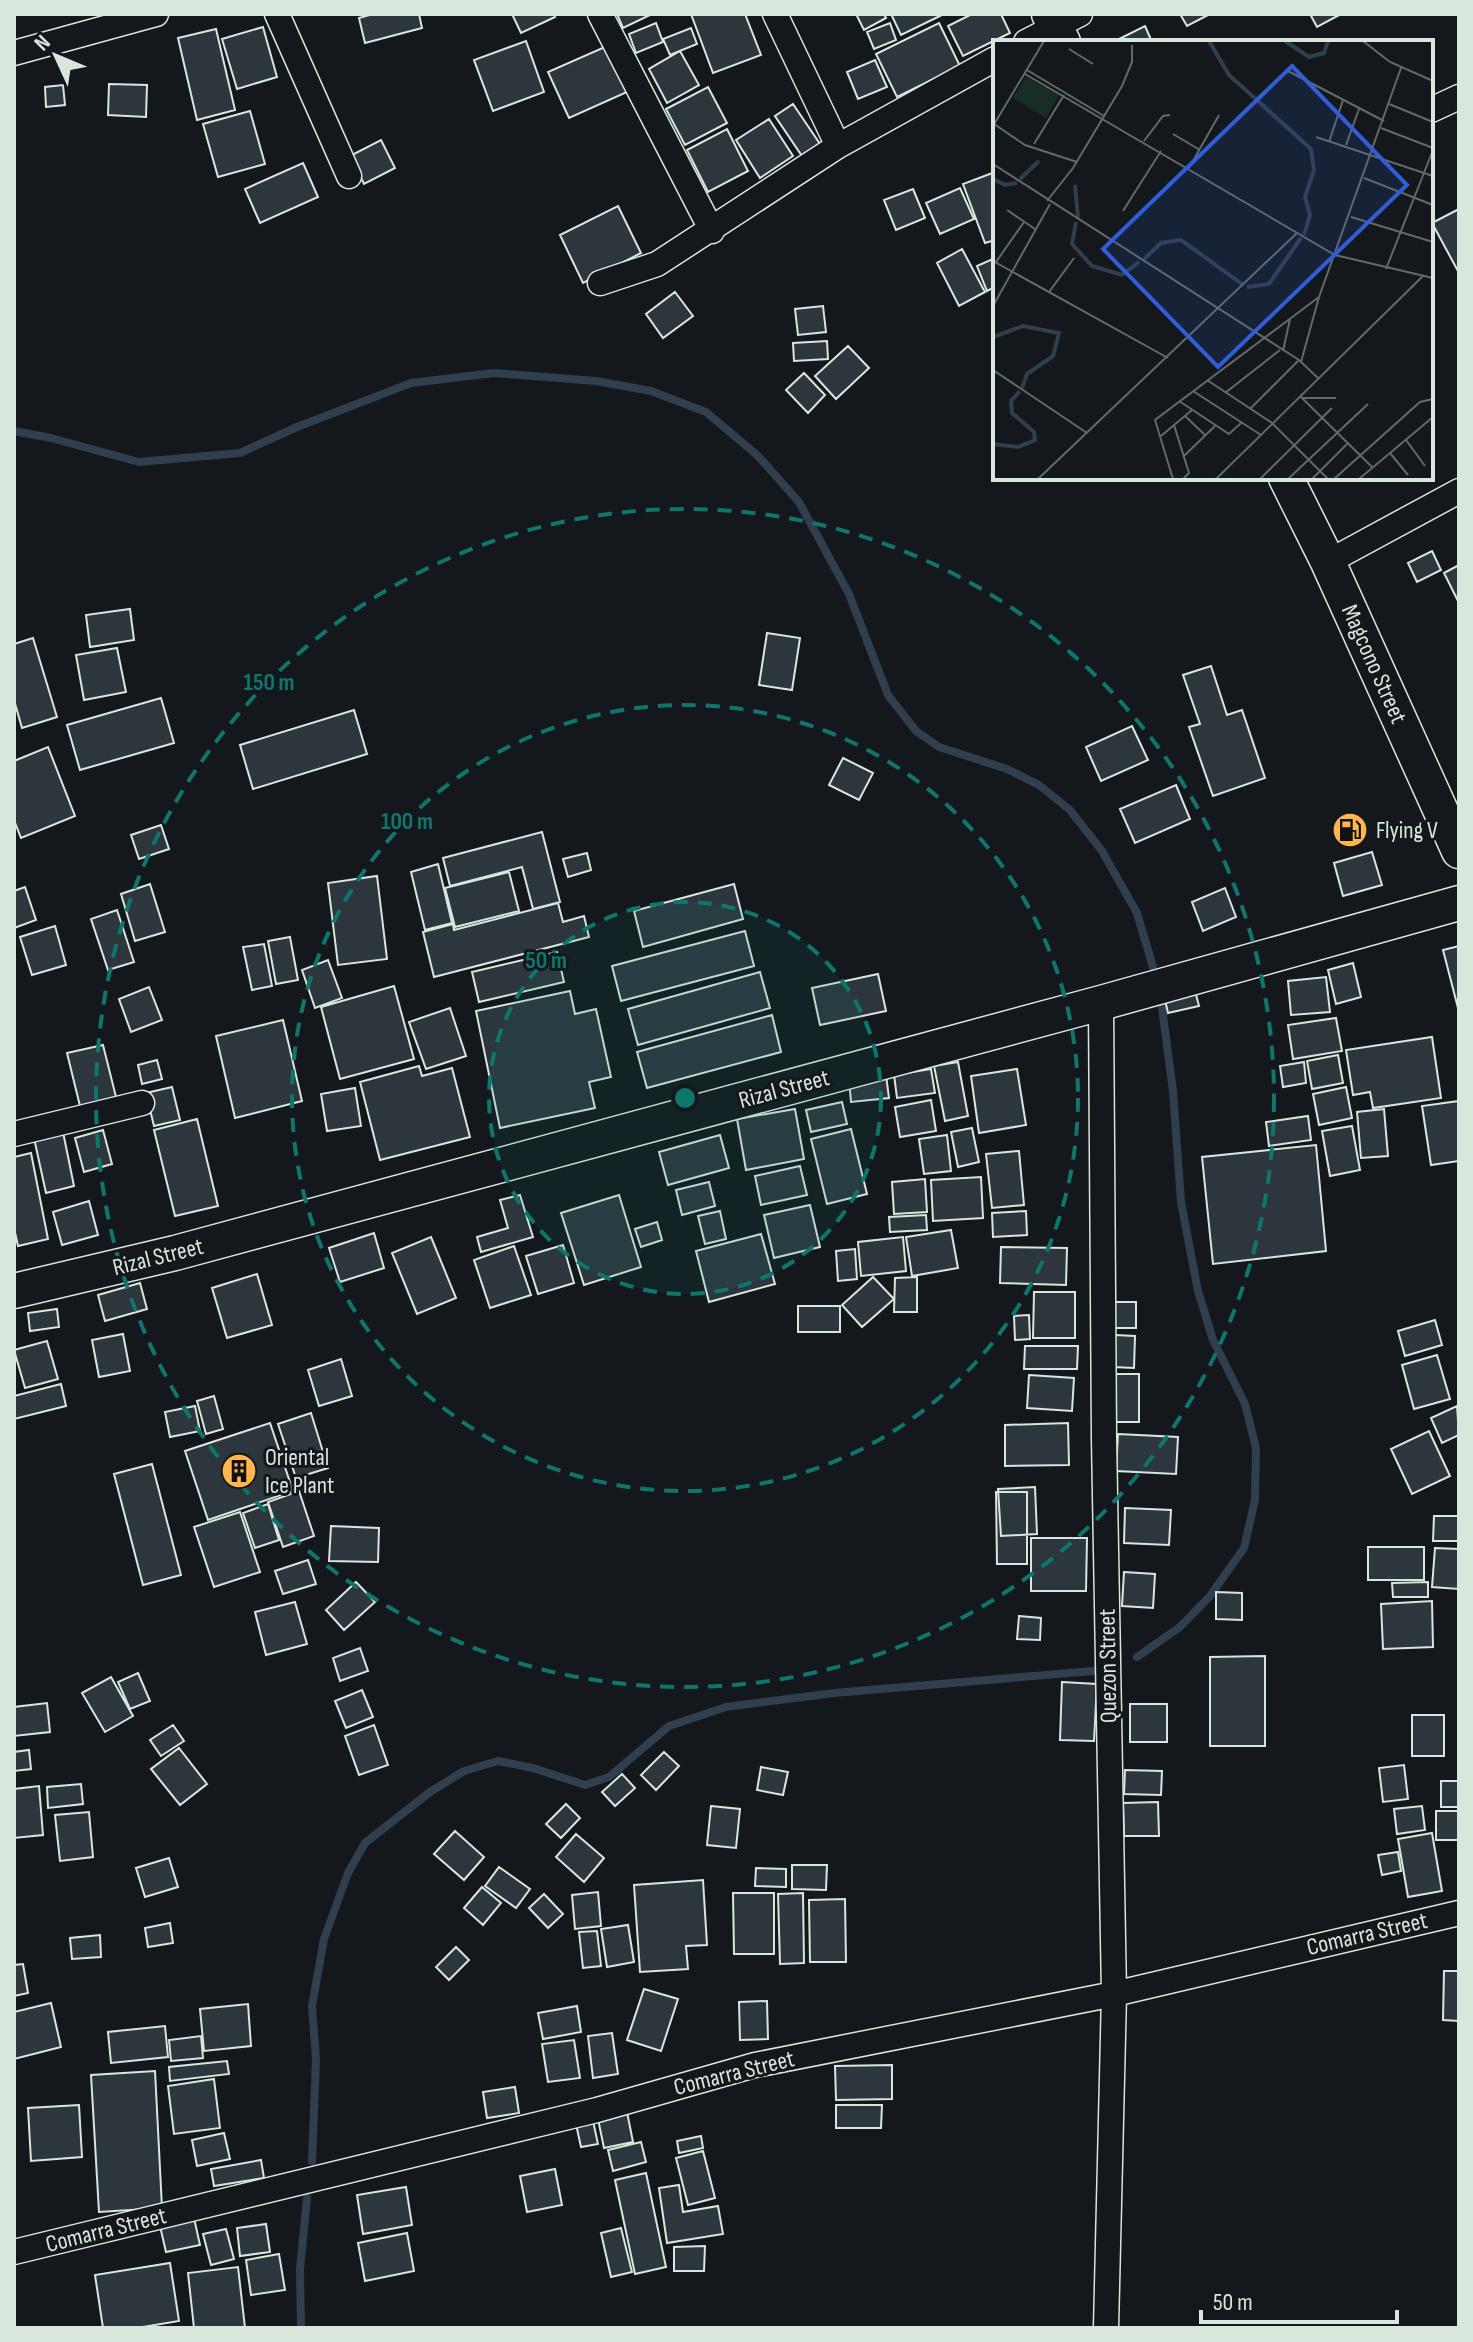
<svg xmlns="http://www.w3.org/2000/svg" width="1473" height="2342" viewBox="0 0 1473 2342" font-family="'Sofia Sans Condensed',sans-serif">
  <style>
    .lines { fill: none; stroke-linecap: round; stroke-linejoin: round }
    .stream { stroke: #2f3f4d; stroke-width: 8 }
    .building { fill: #2c363c; stroke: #d8e6dc; stroke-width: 2 }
    .street-casing { stroke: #d8e6dc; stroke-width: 27 }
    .secondary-casing { stroke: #d8e6dc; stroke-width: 37 }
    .street { stroke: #14181c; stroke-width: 24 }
    .secondary { stroke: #14181c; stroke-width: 34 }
    .ring { fill: none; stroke: #0f766e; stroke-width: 4; stroke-dasharray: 14 10 }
    .labels { text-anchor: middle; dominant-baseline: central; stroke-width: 6; stroke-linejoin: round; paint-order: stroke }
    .street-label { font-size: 24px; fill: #d8e6dc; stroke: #14181c }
    .poi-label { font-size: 24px; fill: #d8e6dc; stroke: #14181c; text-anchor: start }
    .inset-river { fill: none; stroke: #2f3f4d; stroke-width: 4 }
    .inset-road { fill: none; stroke: #626a69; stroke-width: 2 }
    .view { fill: #305dd8; fill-opacity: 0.15; stroke: #305dd8; stroke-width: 4 }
    .inset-edge { fill: none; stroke: #d8e6dc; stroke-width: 4 }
    .centre { fill: #0f766e; stroke: #14181c; stroke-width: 4 }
    .ring-label { font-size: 24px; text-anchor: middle; font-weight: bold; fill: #0f766e; stroke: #14181c; stroke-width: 6; stroke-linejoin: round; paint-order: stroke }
  </style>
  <rect width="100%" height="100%" fill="#14181c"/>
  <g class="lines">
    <!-- stream -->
    <path class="stream" d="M14,431l37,7 88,24 101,-9 57,-26 114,-44 83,-10 102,8 55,10 55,21 51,43 42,47 50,92 39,101 28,36 23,16 68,22 32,16 31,25 32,41 35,62 18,61
      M1137,1657l43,-30 30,-31 34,-48 11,-48 1,-52 -11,-44 -32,-64 -15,-49 -17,-89 -8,-111 -11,-84
      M312,2161l4,-102 -4,-53 12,-67 24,-66 17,-30 65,-51 34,-21 34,-10 35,7 52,17 24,-8 60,-51 57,-19 108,-14 259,-22
      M301,2328l-1,-59 7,-71"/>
  </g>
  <!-- building -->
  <path class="building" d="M373,14h46l3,14 -57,15 -6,-25z
    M512,14h41l2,3 -34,16z
    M617,14h35l-29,14z
    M691,14h54l16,41 -48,18z
    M856,14h28l2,4 -22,12z
    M891,14h53l-43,21z
    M972,14h29l9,19 -47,23 -15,-30z
    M1180,14h30l-23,12z
    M1310,14h31l-24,13z
    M656,23l7,19 -27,11 -7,-19z
    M890,23l6,17 -22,9 -7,-17z
    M939,23l21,43 -63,31 -21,-43z
    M1145,26l7,16h-39z
    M263,27l14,50 -40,12 -15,-50z
    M691,28l6,16 -27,11 -7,-16z
    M216,29l19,81 -38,10 -19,-82z
    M526,41l18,51 -51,19 -19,-51z
    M607,46l20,46 -58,26 -21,-46z
    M680,51l19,34 -32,18 -18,-34z
    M875,60l12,27 -29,12 -11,-27z
    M109,84l38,1 -1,32 -38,-2z
    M63,85l2,20 -19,2 -1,-20z
    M708,87l19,36 -42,22 -19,-36z
    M793,104l27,40 -18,12 -27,-40z
    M250,111l15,53 -47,13 -15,-53z
    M769,119l24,37 -33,22 -24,-38z
    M727,129l21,42 -40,21 -21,-42z
    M381,140l14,28 -31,16 -14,-28z
    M303,163l15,34 -58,26 -15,-34z
    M995,172v68l-10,3 -22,-59z
    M960,188l14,31 -34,15 -14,-31z
    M913,189l12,29 -29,12 -12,-30z
    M618,206l23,47 -58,30 -23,-48z
    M1459,209v64l-27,-50z
    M962,249l23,43 -26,14 -22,-43z
    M995,258v29l-8,4 -10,-25z
    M675,292l18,24 -30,22 -17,-24z
    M823,306l3,26 -28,3 -3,-26z
    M827,341l1,18 -34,2 -1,-18z
    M848,346l21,22 -33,31 -21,-23z
    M804,373l21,22 -17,18 -22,-23z
    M1432,551l9,19 -24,12 -9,-19z
    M1459,565v35l-1,1 -14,-28z
    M130,609l4,31 -44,7 -4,-32z
    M767,633l33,5 -8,52 -33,-5z
    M33,638l24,79 -35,11 -8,-28v-56z
    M117,648l9,44 -42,8 -8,-45z
    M1211,666l16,49 15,-5 23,68 -52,18 -24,-69 11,-3 -17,-49z
    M161,698l13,45 -94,27 -13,-45z
    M354,710l13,44 -114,35 -13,-44z
    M1132,726l16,34 -47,21 -15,-34z
    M48,747l27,69 -54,22 -7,-18v-59z
    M843,758l30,15 -14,27 -30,-15z
    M1176,785l14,34 -55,24 -15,-34z
    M161,825l8,24 -30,10 -8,-24z
    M542,832l18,70 -27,7 -11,-42 -72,19 -7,-28z
    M1372,852l10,33 -39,11 -9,-33z
    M587,853l4,17 -23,7 -5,-18z
    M438,864l14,59 -27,7 -14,-58z
    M509,872l10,39 -64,16 -10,-39z
    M377,876l10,83 -49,6 -10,-82z
    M150,884l15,48 -30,9 -14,-47z
    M734,884l9,35 -100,28 -9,-36z
    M25,887l11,33 -22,8v-37z
    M1225,888l11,29 -33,14 -11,-29z
    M558,903l5,19 21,-6 5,21 -155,40 -11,-45 30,-8 1,6z
    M117,910l17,52 -26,8 -17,-51z
    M55,926l11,39 -34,10 -12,-38z
    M745,931l9,35 -133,35 -9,-35z
    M290,937l8,43 -22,4 -8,-43z
    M264,944l8,42 -20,4 -9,-43z
    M1459,946v62h-1l-15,-58z
    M557,952l7,30 -85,20 -7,-30z
    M328,960l14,38 -27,10 -13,-38z
    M1353,963l8,34 -25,7 -8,-34z
    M760,972l10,36 -132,37 -10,-36z
    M878,974l8,37 -66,14 -8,-37z
    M1326,977l4,35 -39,3 -3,-34z
    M1193,983l6,23 -31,7 -5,-22z
    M394,986l20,73 -74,20 -19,-72z
    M149,987l13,33 -31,12 -12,-33z
    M570,991l5,23 21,-5 15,68 -22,5 6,26 -95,20 -24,-117z
    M450,1008l16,48 -40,13 -17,-47z
    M772,1015l9,37 -134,36 -10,-36z
    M1336,1018l6,33 -49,8 -5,-34z
    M283,1020l19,81 -67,17 -19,-82z
    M1432,1037l9,61 -68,10 -3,-16 -17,3 -7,-45z
    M103,1045l13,52 -36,9 -13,-53z
    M1338,1055l5,28 -31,6 -5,-28z
    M157,1060l5,19 -20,5 -4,-19z
    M958,1062l10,54 -23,5 -11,-55z
    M1304,1062l2,21 -23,4 -3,-21z
    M419,1066l3,10 30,-8 18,69 -90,23 -20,-78z
    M931,1069l4,24 -38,5 -3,-23z
    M1017,1069l9,56 -47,8 -8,-57z
    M886,1075l3,23 -38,4 -2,-23z
    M172,1087l8,33 -26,6 -8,-33z
    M1346,1087l6,31 -33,7 -6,-31z
    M355,1088l6,38 -34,5 -6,-37z
    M931,1100l5,31 -36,6 -5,-30z
    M1459,1101v60l-28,4 -9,-59z
    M842,1102l5,22 -36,8 -5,-22z
    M795,1109l9,50 -58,11 -9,-51z
    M1384,1109l4,47 -27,2 -4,-46z
    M1308,1116l3,24 -42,6 -3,-24z
    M197,1119l21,87 -43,10 -21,-86z
    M1352,1126l8,44 -30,6 -8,-45z
    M972,1128l7,34 -21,5 -7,-35z
    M851,1129l16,65 -40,10 -16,-65z
    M103,1130l9,34 -28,8 -9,-34z
    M63,1132l11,54 -28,7 -12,-55z
    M720,1135l9,33 -61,17 -9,-33z
    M947,1135l4,36 -27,3 -5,-35z
    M1316,1145l10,106 -113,13 -11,-107z
    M1019,1151l5,54 -32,3 -6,-54z
    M31,1153l17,86 -30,7 -4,-18v-71z
    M800,1166l7,29 -46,10 -6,-29z
    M981,1177l2,41 -50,3 -2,-41z
    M925,1179l2,33 -33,2 -2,-32z
    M709,1182l6,24 -33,9 -6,-25z
    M520,1195l13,42 -52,15 -4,-15 31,-9 -8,-28z
    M619,1195l22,72 -57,18 -23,-72z
    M89,1201l9,34 -36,10 -9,-33z
    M810,1205l10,42 -46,11 -10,-43z
    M720,1211l6,28 -21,5 -7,-28z
    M1026,1211l1,24 -34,2 -1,-24z
    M926,1215l1,15 -37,2 -1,-15z
    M657,1222l5,18 -21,7 -6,-18z
    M951,1230l7,38 -46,8 -6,-39z
    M374,1233l10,35 -44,14 -11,-34z
    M761,1234l14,50 -66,18 -13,-51z
    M431,1237l25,61 -39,16 -25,-61z
    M903,1237l3,34 -45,5 -3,-34z
    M563,1245l11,38 -36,11 -12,-38z
    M514,1246l17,49 -41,13 -16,-48z
    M1001,1247l66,1 -1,37 -66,-2z
    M855,1249l2,30 -19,2 -2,-30z
    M257,1274l15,51 -45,13 -15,-50z
    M873,1277l21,22 -32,28 -20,-22z
    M917,1277v35h-23l1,-34z
    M140,1283l7,26 -42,12 -7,-26z
    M1034,1292h41v46h-42z
    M1115,1302h21v26h-21z
    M798,1306h42v26h-42z
    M57,1309l2,18 -29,4 -2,-18z
    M1029,1315l1,24 -15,1 -1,-24z
    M1435,1320l7,25 -37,11 -7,-25z
    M123,1334l7,37 -31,6 -7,-37z
    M1115,1335l20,1 -1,32 -21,-1z
    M47,1341l11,38 -33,9 -11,-38z
    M1025,1346h53l-1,23h-53z
    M1437,1355l13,44 -36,10 -12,-44z
    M341,1359l11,37 -33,10 -11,-36z
    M1112,1374h27v48h-27z
    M1029,1375l45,3 -2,33 -45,-3z
    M61,1384l5,22 -52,13v-23z
    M214,1396l9,33 -17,5 -9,-33z
    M195,1406l5,25 -30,6 -5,-25z
    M1457,1406l2,29 -17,8 -11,-25z
    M311,1413l17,55 -32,10 -18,-54z
    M270,1423l23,68 -85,29 -23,-69z
    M1068,1423l1,42 -64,1v-41z
    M1429,1431l21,45 -38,18 -21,-45z
    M1118,1434l60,3 -2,37 -60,-3z
    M152,1464l29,111 -38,10 -29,-111z
    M1035,1487l2,47 -36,2 -3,-47z
    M299,1491l15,45 -31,11 -15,-45z
    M996,1492h31v72h-30z
    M268,1504l11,36 -24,8 -12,-35z
    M1125,1508l46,2 -2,35 -45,-2z
    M240,1512l20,60 -46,15 -20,-60z
    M1434,1516h25v25h-26z
    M331,1526l48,2 -1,34 -49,-1z
    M1031,1538h56l-1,53h-55z
    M1368,1547h56v33h-56z
    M1435,1548l24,1v40l-27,-2z
    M308,1560l8,24 -33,10 -8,-23z
    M1124,1572l31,2 -2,34 -31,-2z
    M356,1582l19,20 -31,28 -18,-20z
    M1428,1582v15h-35l-1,-14z
    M1216,1592l26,1v27l-26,-1z
    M1432,1601l1,46 -50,2 -2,-45z
    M295,1602l12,42 -41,11 -11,-43z
    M1019,1616l22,2 -1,22 -23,-1z
    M360,1648l8,23 -28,10 -7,-23z
    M1265,1656v90h-55v-89z
    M138,1673l12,28 -20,8 -12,-27z
    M111,1677l22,39 -28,16 -23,-39z
    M1062,1682l35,2 -3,57 -34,-1z
    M362,1690l11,27 -27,11 -11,-27z
    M47,1703l3,29 -36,4v-29z
    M1130,1704h37v38h-37z
    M1412,1715h32v41h-32z
    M173,1725l11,16 -23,15 -11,-16z
    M374,1725l14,40 -29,10 -14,-39z
    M179,1748l28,36 -27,21 -29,-36z
    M29,1750l2,19 -17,2v-19z
    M664,1752l15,14 -23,24 -15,-15z
    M1404,1765l4,34 -25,3 -4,-34z
    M761,1767l27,5 -5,23 -26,-5z
    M1125,1770l37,1 -1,24 -37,-1z
    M622,1774l13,14 -20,18 -13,-14z
    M1441,1781h18v26h-18z
    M81,1784l2,20 -35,4 -1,-21z
    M39,1786l4,49 -29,3v-49z
    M1158,1802l1,34h-35l-1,-33z
    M566,1804l14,14 -19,20 -15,-14z
    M711,1806l29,3 -4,39 -29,-3z
    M1422,1806l3,24 -28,4 -3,-25z
    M1436,1811h23v29h-23z
    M89,1812l4,45 -33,4 -5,-46z
    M455,1831l29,26 -20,23 -30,-26z
    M1432,1833l10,58 -34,6 -10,-58z
    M576,1834l28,24 -20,24 -28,-25z
    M1398,1852l3,19 -19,4 -4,-20z
    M169,1858l9,29 -33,10 -9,-29z
    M792,1865h35l-1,25 -34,-1z
    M499,1867l31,22 -14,19 -31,-22z
    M756,1868l30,1v18l-31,-1z
    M703,1880l4,65 -21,1 2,23 -48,3 -6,-87z
    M482,1887l19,16 -18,22 -19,-17z
    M598,1892l3,34 -26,3 -3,-34z
    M733,1893h41v61h-40z
    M803,1893l1,70 -24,1 -2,-70z
    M544,1894l19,20 -15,14 -19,-20z
    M845,1899l1,63h-36l-1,-62z
    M170,1923l3,20 -25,4 -3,-19z
    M628,1925l6,37 -27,5 -6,-38z
    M597,1931l4,35 -18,2 -4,-36z
    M100,1935l1,22 -29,2 -2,-21z
    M456,1947l13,13 -20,20 -13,-13z
    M23,1964l5,29 -14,3v-31z
    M1444,1971h15v50l-16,-1z
    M644,1989l34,10 -17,52 -34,-11z
    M767,2001l1,38 -28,1 -1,-38z
    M51,2003l10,44 -47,12v-47z
    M248,2004l3,42 -47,5 -4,-42z
    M577,2006l4,26 -38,7 -5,-26z
    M165,2026l3,31 -57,6 -3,-31z
    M612,2033l6,41 -25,4 -5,-42z
    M201,2036l2,22 -32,3 -2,-21z
    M574,2040l6,38 -32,4 -6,-38z
    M227,2061l2,13 -59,7 -1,-14z
    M892,2065v34l-56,1 -1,-34z
    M155,2071l7,137 -63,4 -8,-137z
    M214,2079l6,49 -46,6 -6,-48z
    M515,2087l4,26 -32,5 -4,-26z
    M79,2105l3,52 -51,4 -3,-53z
    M836,2105h46l-1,23h-45z
    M627,2112l6,30 -29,6 -6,-29z
    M593,2121l5,23 -17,3 -5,-23z
    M224,2133l6,26 -33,7 -5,-26z
    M701,2136l2,12 -24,5 -2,-12z
    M641,2142l5,20 -33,9 -5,-21z
    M703,2151l12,47 -27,7 -12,-47z
    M261,2160l3,18 -50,8 -3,-17z
    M555,2169l7,36 -35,7 -7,-36z
    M646,2173l20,94 -31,7 -20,-94z
    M679,2185l4,27 35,-6 5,28 -56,9 -8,-55z
    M406,2187l6,38 -49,9 -6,-39z
    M194,2218l6,27 -34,7 -6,-26z
    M266,2224l4,28 -30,4 -3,-28z
    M621,2228l11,44 -21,5 -10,-44z
    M226,2229l8,30 -23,6 -8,-31z
    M407,2233l7,38 -49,10 -7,-38z
    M705,2246l-1,25h-30v-24z
    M279,2254l6,36 -34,5 -5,-35z
    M170,2263l9,58 -42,7h-34l-8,-53z
    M238,2267l7,61h-51l-6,-55z"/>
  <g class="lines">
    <defs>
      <path id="street" d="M277,14l72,162
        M600,14l112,217
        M775,14l63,132
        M1026,42l54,-28
        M14,53l142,-39
        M1431,110l28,-13
        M600,283l57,-19 181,-118 157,-87
        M1328,562l131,-71
        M1101,1003l3,436 10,555 -8,334
        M14,1134l128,-31
        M14,2252l583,-142 158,-45 359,-71 345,-81"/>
      <path id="secondary" d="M1049,14l14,28
        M1286,478l42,84 131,289
        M14,1291l161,-38 926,-250 358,-100"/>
    </defs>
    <!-- street casing -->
    <use href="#street" class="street-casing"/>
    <!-- secondary casing -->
    <use href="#secondary" class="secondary-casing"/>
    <!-- street -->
    <use href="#street" class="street"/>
    <!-- secondary -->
    <use href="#secondary" class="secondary"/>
  </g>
  <!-- distance rings -->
  <circle cx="685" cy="1098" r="196" fill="#0f766e" fill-opacity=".12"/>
  <g class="ring">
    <circle cx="685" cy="1098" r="196"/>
    <circle cx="685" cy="1098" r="393"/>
    <circle cx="685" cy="1098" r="589"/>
  </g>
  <!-- icons -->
  <defs>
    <symbol id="fuel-disc" viewBox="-11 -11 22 22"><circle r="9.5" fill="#ffb74d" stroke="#14181c"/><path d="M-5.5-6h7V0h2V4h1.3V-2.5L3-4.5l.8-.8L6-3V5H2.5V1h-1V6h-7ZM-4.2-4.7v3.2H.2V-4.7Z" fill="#111"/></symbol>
    <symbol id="building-disc" viewBox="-11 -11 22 22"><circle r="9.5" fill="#ffb74d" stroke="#14181c"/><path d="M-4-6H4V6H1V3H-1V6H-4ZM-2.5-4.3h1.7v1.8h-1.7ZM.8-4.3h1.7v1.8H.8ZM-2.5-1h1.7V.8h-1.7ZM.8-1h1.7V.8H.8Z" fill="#111"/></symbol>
  </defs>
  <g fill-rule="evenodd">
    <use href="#fuel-disc" x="1330" y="810" width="40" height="40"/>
    <use href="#building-disc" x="219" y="1451" width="40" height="40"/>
  </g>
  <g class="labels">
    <!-- street labels -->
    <g class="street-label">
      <text transform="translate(1374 664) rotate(66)">Magcono Street</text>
      <text transform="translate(784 1089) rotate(-15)">Rizal Street</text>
      <text transform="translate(158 1257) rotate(-14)">Rizal Street</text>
      <text transform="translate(1108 1666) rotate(-91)">Quezon Street</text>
      <text transform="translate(1367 1934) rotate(-13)">Comarra Street</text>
      <text transform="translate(734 2073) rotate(-14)">Comarra Street</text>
      <text transform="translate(106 2230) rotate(-14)">Comarra Street</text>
    </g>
    <!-- poi labels -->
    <g class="poi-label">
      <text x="1376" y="830">Flying V</text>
      <text x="265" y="1457">Oriental<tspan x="265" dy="28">Ice Plant</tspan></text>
    </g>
  </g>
  <!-- overview -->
  <g transform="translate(993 40)">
    <rect width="440" height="440" fill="#14181c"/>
    <path d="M33,37l33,18 -13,23 -33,-20z" fill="#1a2d24"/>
    <path class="inset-river" d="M216,1l20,34 82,74 3,21 -9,27 5,18 -6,20M292,1l24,16 15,-4 4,-12M0,139l12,6 12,-2M27,139l19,-18M82,145l3,33M83,182l-4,22 20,22 30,9 17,-13M151,219l17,-16 20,-3 61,44M254,247l22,-3 32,-46M0,297l30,-11 36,7 -6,23 -26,18 -5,14M0,404l25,3 17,-7 -1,-8 -22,-19 -1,-12 9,-10"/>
    <path class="inset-road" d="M370,1l27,21 43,19M76,9l24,15M34,30l77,46M295,31l96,50M32,34l310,181 98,23M396,64l44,18M1,84l31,21 52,17M0,86l51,-85M388,88l52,20M180,94l27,16M323,97l117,39M151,101l19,-25 7,-1M336,102l14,-42M41,104l30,-49M353,105l13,-36M0,124l306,196 19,18M196,128l30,-53M371,138l69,27M54,161l26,-33 49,-82 10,-24v-17M14,170l28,19M130,171l38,-60M358,177l82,25M0,221l175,97M3,222l28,-40M393,229l47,-119M56,252l25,-34M326,257l82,-229M0,266l57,-102M290,311l7,-32M0,330l94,63M214,340l65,43 56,56M200,351l68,44M232,353l55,-43M307,356l72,71M310,358h33M186,361l50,33 12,-11M258,368l48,-48M192,376l21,20M181,385l15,48 -6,6M168,396l31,-26M413,400l19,26M397,413l18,22M191,416l31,-30M45,439l259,-246M180,439l-18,-59 164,-123 -18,65M223,439l207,-203M267,439l72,-71M295,439l80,-75M319,439l35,-35M341,439l86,-77 13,-3M366,439l74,-62"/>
    <path class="view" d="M299,26l115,119 -189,182 -115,-118z"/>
    <rect width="440" height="440" class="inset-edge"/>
  </g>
  <circle cx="685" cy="1098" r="12" class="centre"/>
  <g class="ring-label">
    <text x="269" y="690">150 m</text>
    <text x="407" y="829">100 m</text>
    <text x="546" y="968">50 m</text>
  </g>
  <!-- border -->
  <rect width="1473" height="2342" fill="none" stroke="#d8e6dc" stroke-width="32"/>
  <!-- north arrow -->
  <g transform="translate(56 56) rotate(314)" stroke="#14181c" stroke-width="6" paint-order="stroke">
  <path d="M0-6L14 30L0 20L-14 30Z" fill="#d8e6dc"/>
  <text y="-12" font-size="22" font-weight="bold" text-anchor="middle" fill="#d8e6dc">N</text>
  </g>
  <!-- scale -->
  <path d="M1201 2310v12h196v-12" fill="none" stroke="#d8e6dc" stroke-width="4"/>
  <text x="1213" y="2310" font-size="24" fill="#d8e6dc" stroke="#14181c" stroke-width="6" paint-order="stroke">50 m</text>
</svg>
